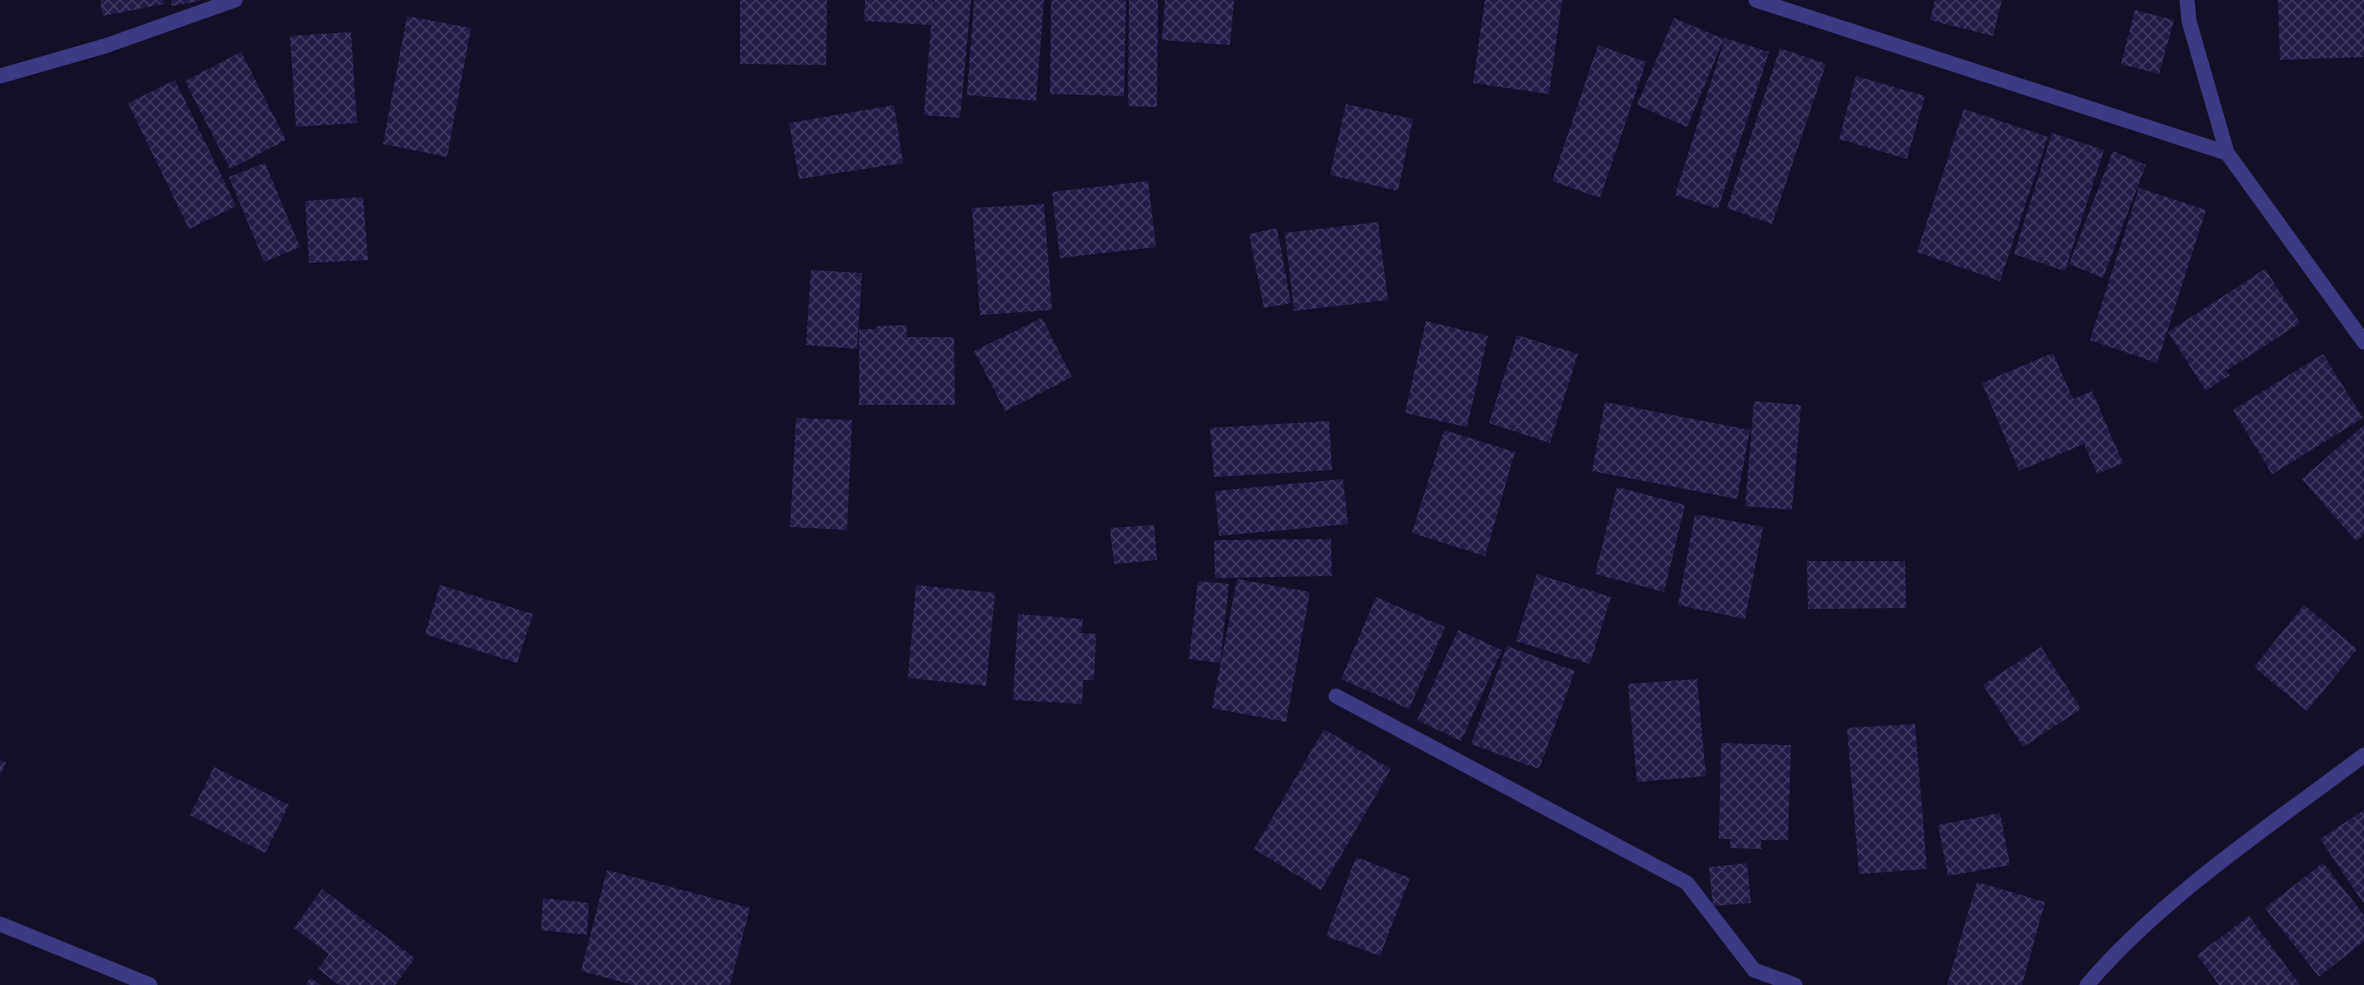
<svg xmlns="http://www.w3.org/2000/svg" width="2364" height="985" viewBox="0 0 2364 985" font-family="'Roboto Condensed',sans-serif">
  <style>
    .building { fill: url(#building-cross-hatch) }
    .lines { fill: none; stroke-linecap: round; stroke-linejoin: round }
    .minor { stroke: #3d3a85; stroke-width: 15 }
  </style>
  <defs>
    <pattern id="building-cross-hatch" width="8" height="8" patternUnits="userSpaceOnUse" patternTransform="scale(1.5)"><rect width="8" height="8" fill="#241b47"/><path d="M0 0l8 8M0 8l8-8" fill="none" stroke="#433b63"/></pattern>
  </defs>
  <rect width="100%" height="100%" fill="#130f26"/>
  <!-- building -->
  <path class="building" d="M100,0h63l1,4 -61,12z
    M171,0h29v1l-28,5z
    M740,0h87l-1,65 -86,-1z
    M865,0h68v11l1,-11h37l-11,118 -36,-3 7,-90 -67,-4z
    M974,0h70l-8,101 -69,-6z
    M1051,0h75l-2,96 -74,-2z
    M1129,0h29l-1,107 -29,-1z
    M1165,0h69l-4,45 -68,-5z
    M1485,0h77l-13,94 -76,-11z
    M1935,0h67l-9,36 -63,-16z
    M2278,0h86v57l-84,3z
    M2135,10l39,10 -15,54 -38,-10z
    M407,16l64,12 -24,129 -64,-13z
    M1674,18l50,21 -37,88 -50,-22z
    M351,32l6,91 -61,4 -6,-91z
    M1725,38l44,14 -51,157 -43,-14z
    M1598,45l48,17 -46,136 -48,-17z
    M1780,48l46,16 -54,160 -45,-16z
    M241,52l45,88 -56,29 -45,-88z
    M1856,76l69,20 -18,63 -68,-20z
    M175,80l61,126 -47,23 -61,-126z
    M1346,104l67,15 -15,72 -68,-16z
    M894,105l9,58 -104,16 -10,-56z
    M1964,109l84,28 -48,144 -83,-29z
    M2052,133l52,17 -39,121 -51,-17z
    M2113,151l33,14 -43,113 -34,-14z
    M265,163l35,84 -36,15 -35,-85z
    M1148,181l8,66 -96,11 -8,-66z
    M2139,188l67,22 -49,153 -67,-23z
    M363,197l5,63 -59,3 -4,-62z
    M1044,204l8,106 -72,5 -8,-107z
    M1378,222l10,78 -94,11 -9,-78z
    M1277,228l14,75 -27,5 -15,-74z
    M2265,269l35,54 -74,48 4,4 -24,16 -38,-59z
    M811,270l51,3 -5,76 -51,-4z
    M1042,318l30,59 -67,34 -31,-60z
    M1426,321l62,15 -21,91 -62,-14z
    M906,325l1,12h47l1,68h-96v-76h17v-3z
    M1517,335l61,19 -28,89 -61,-20z
    M2053,353l20,46 19,-8 31,72 -26,11 -13,-30 -65,27 -37,-88z
    M2323,354l40,64 -91,56 -39,-64z
    M1754,401l47,4 -9,105 -47,-4z
    M1605,402l145,28 -13,69 -145,-28z
    M796,418l56,2 -5,110 -57,-3z
    M1329,421l3,49 -118,7 -4,-49z
    M2364,425v109l-8,7 -54,-62z
    M1444,430l71,22 -30,104 -73,-23z
    M1343,479l5,45 -129,12 -4,-45z
    M1617,487l68,18 -21,87 -69,-18z
    M1695,514l68,13 -18,92 -67,-14z
    M1154,525l3,35 -43,4 -4,-36z
    M1331,539l1,37 -117,2 -1,-38z
    M1807,561h98l1,47 -98,1z
    M1537,574l74,23 -21,67 -74,-23z
    M1237,579l73,13 -24,130 -74,-14z
    M1198,581l31,3 -9,79 -31,-4z
    M440,585l93,29 -16,49 -92,-29z
    M916,585l79,8 -9,93 -78,-8z
    M1376,597l69,30 -36,82 -68,-30z
    M2304,605l53,44 -50,62 -53,-44z
    M1018,614l65,5 -2,14 15,1 -2,46h-11l-1,24 -69,-4z
    M1458,630l44,20 -41,91 -44,-21z
    M1507,646l68,25 -36,98 -68,-25z
    M2041,647l40,62 -58,38 -40,-62z
    M1697,679l9,97 -69,6 -9,-98z
    M1915,724l12,145 -68,5 -12,-146z
    M1324,729l67,40 -70,121 -67,-41z
    M1721,743l70,2 -3,95h-27v9l-31,-1v-9h-11z
    M0,760l6,2 -6,14z
    M214,767l75,38 -24,48 -75,-38z
    M2364,810v94l-44,-65z
    M2000,813l10,52 -62,11 -10,-51z
    M1356,857l54,21 -30,78 -54,-20z
    M1747,863l4,40 -38,3 -4,-39z
    M2323,863l41,52v26l-45,36 -54,-69z
    M607,870l143,38 -20,77h-97l-52,-14z
    M1977,882l68,20 -23,83h-75z
    M322,889l93,69 -20,27h-56l-21,-16 11,-15 -35,-26z
    M543,898l46,5 -2,32 -46,-5z
    M2249,916l51,69h-81l-22,-30z
    M310,978l11,7h-15z"/>
  <g class="lines">
    <!-- minor -->
    <path class="minor" d="M1756,0l471,153
      M2187,0l2,21 38,132 137,189
      M0,76l105,-30 130,-46
      M1336,696l351,187 67,87 41,15
      M0,924l150,61
      M2087,985c76,-89 183,-159 277,-230"/>
  </g>
</svg>
